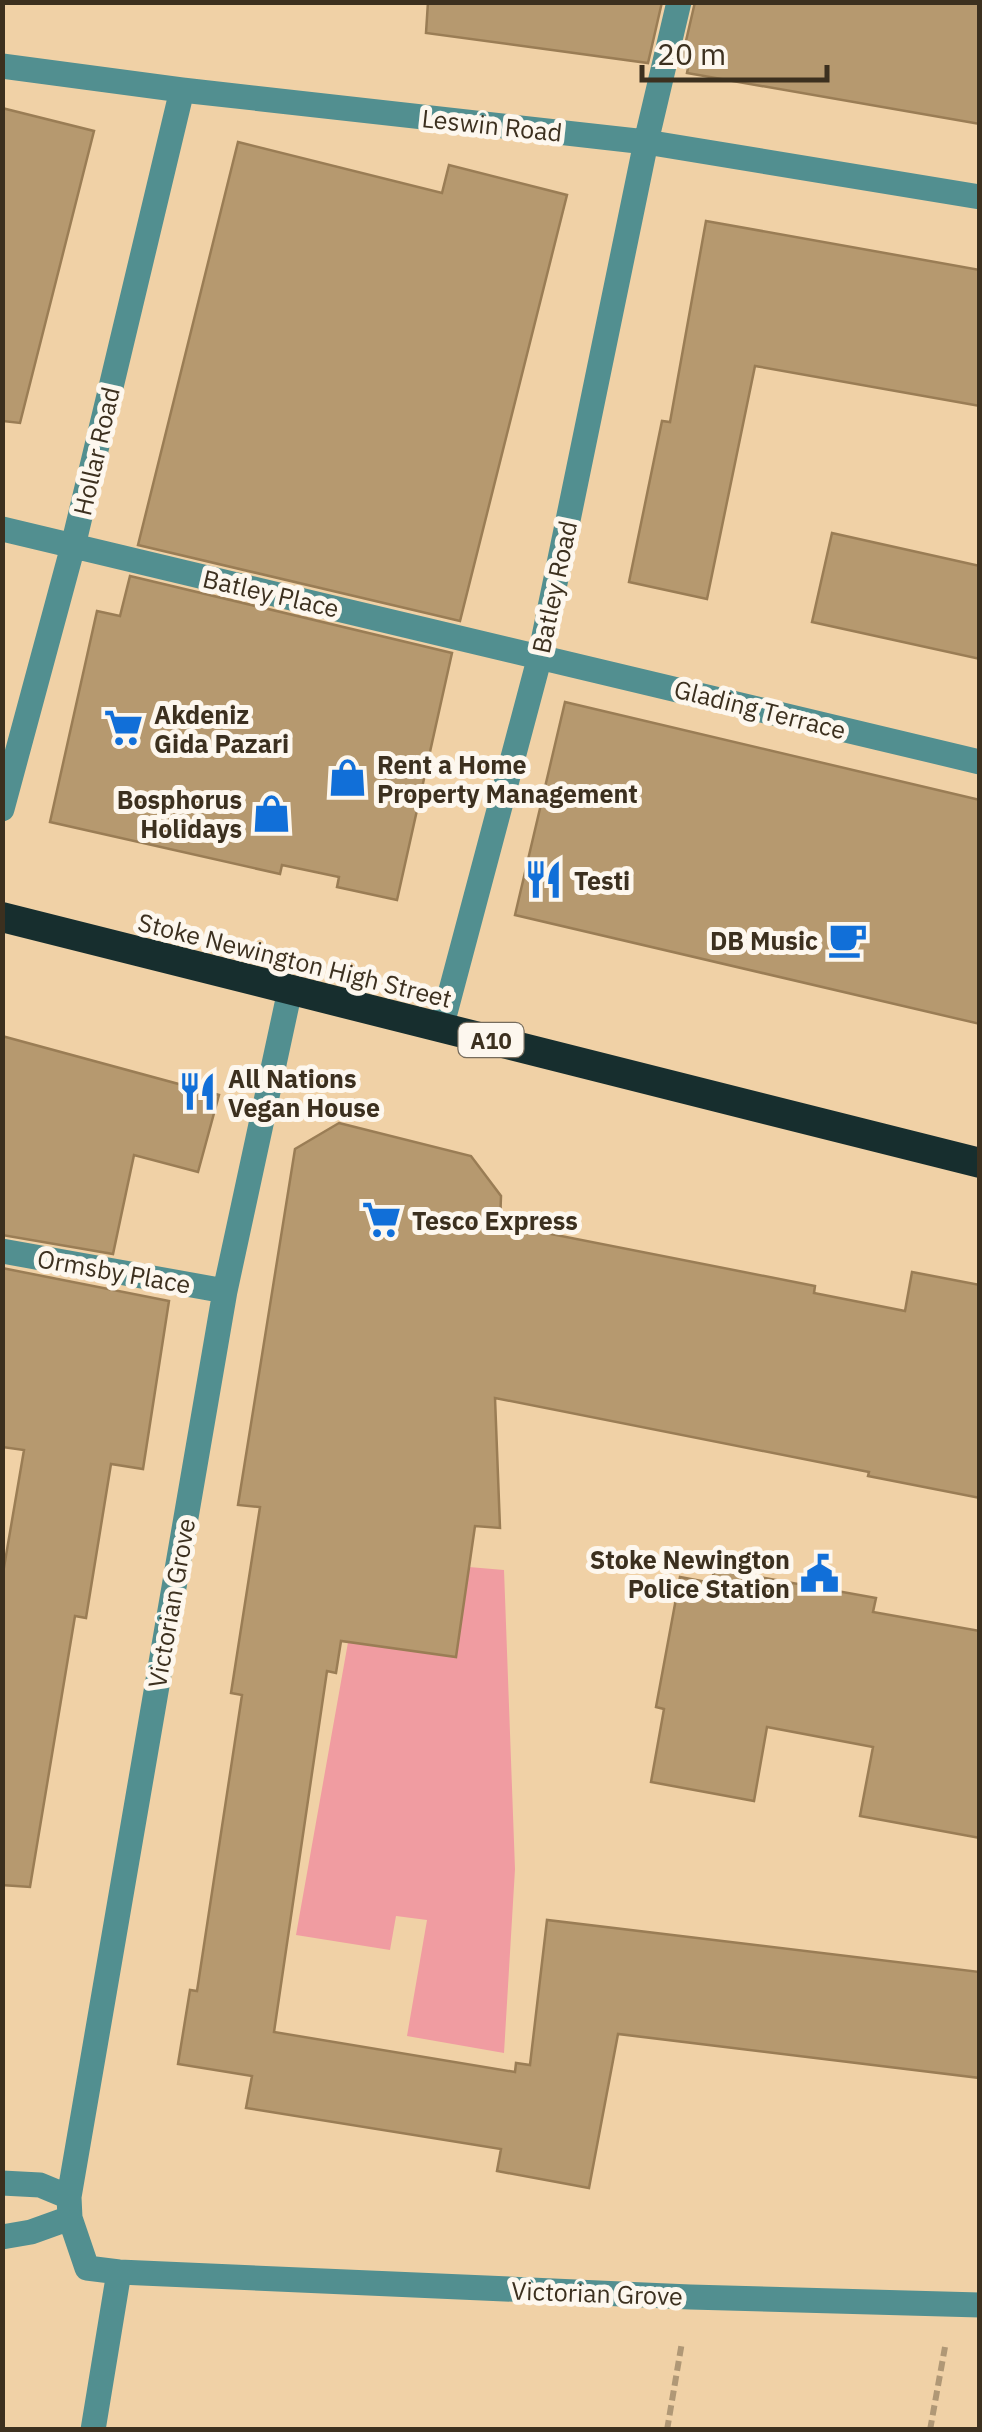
<svg xmlns="http://www.w3.org/2000/svg" width="982" height="2432" viewBox="0 0 982 2432" font-family="'IBM Plex Sans',sans-serif">
  <style>
    .green { fill: #f09ca1 }
    .building { fill: #b6996f; stroke: #9a7d55; stroke-width: 2.5 }
    .lines { fill: none; stroke-linecap: round; stroke-linejoin: round }
    .path { stroke: #b09876; stroke-width: 6; stroke-dasharray: 10 5; stroke-linecap: butt }
    .minor { stroke: #528f90; stroke-width: 25 }
    .highway { stroke: #172e2e; stroke-width: 30 }
    .labels { text-anchor: middle; dominant-baseline: central; stroke-width: 10; stroke-linejoin: round; paint-order: stroke }
    .shield { fill: #fdf7ee; stroke: #766c5d; stroke-width: 2.5 }
    .shield-label { font-size: 22px; font-weight: bold; fill: #3c301f }
    .street-label { font-size: 25px; fill: #3c301f; stroke: #fdf7ee }
    .poi-label { font-size: 25px; font-weight: bold; fill: #3c301f; stroke: #fdf7ee; text-anchor: start }
  </style>
  <rect width="100%" height="100%" fill="#f0d1a6"/>
  <!-- green -->
  <path class="green" d="M363,1558l141,12 11,299 -11,184 -97,-17 20,-116 -31,-4 -6,34 -94,-15z"/>
  <!-- building -->
  <path class="building" d="M428,2h234l-14,61 -222,-30z
    M695,2h285v122l-293,-51 1,-5 -8,-1z
    M2,108l92,23 -74,292 -18,-2z
    M238,142l204,51 7,-28 118,30 -107,426 -322,-76z
    M706,221l274,49v136l-225,-40 -48,233 -78,-17 33,-161 8,1z
    M832,533l148,33v93l-168,-37z
    M130,576l322,77 -55,247 -60,-13 2,-10 -57,-12 -2,9 -230,-52 47,-211 23,5z
    M565,702l415,98v224l-465,-109z
    M2,1036l217,59 -21,77 -64,-17 -21,99 -111,-19z
    M339,1123l132,33 30,40 -1,28 315,62 -1,7 91,18 7,-39 68,13v213l-112,-22 1,-4 -374,-74 5,130 -25,-2 -19,131 -115,-16 -5,32 -9,-2 -53,361 241,40 1,-9 14,2 17,-145 433,52v106l-362,-44 -29,154 -92,-17 4,-22 -255,-41 6,-32 -74,-12 12,-74 7,1 45,-296 -11,-2 29,-186 -22,-2 57,-356z
    M2,1268l167,33 -26,168 -32,-5 -25,154 -11,-2 -45,271 -28,-2v-306l22,-129 -22,-3z
    M714,1569l162,29 -3,14 107,19v207l-120,-22 13,-69 -106,-20 -13,74 -103,-19 13,-73 -8,-2 24,-130 32,6z"/>
  <g class="lines">
    <!-- path -->
    <path class="path" d="M667,2430l15,-88
      M930,2430l15,-83"/>
    <!-- minor -->
    <path class="minor" d="M2,66l180,24 464,52 334,55
      M2,529l978,233
      M2,809l71,-263 109,-456
      M290,990l-65,301 -156,906 1,21 17,50 32,4 571,25 290,8
      M441,1028l99,-372 106,-514 33,-140
      M2,1251l223,40
      M2,2183l38,2 29,12
      M2,2237l29,-5 39,-14
      M93,2430l26,-158"/>
    <!-- highway -->
    <path class="highway" d="M2,917l978,246"/>
  </g>
  <!-- icons -->
  <defs>
    <symbol id="supermarket-bare" viewBox="-9 -9 18 18"><path d="M-6-5.5h2.5l.6 2H6L4.5 2H-2.5L-4.4-4H-6ZM-1.5 3.2a1.3 1.3 0 1 0 .1 0ZM3 3.2a1.3 1.3 0 1 0 .1 0Z" fill="#116fd8" stroke="#fdf7ee" stroke-width="2.5" paint-order="stroke"/></symbol>
    <symbol id="shop-bare" viewBox="-9 -9 18 18"><path d="M-5-2.5h2.3a2.7 3.5 0 0 1 5.4 0H5L5.5 6h-11ZM-1.5-2.5h3a1.5 2.3 0 0 0-3 0Z" fill="#116fd8" stroke="#fdf7ee" stroke-width="2.5" paint-order="stroke"/></symbol>
    <symbol id="restaurant-bare" viewBox="-9 -9 18 18"><path d="M-5-6h1v4h1v-4h1v4h1v-4h1v5L-1.5 .5V6h-2V.5L-5-1ZM5-6V6H3V1.5H1.5Q1.5-4 5-6Z" fill="#116fd8" stroke="#fdf7ee" stroke-width="2.5" paint-order="stroke"/></symbol>
    <symbol id="cafe-bare" viewBox="-9 -9 18 18"><path d="M-5.5-4.5H6V0H3Q3 3.5 0 3.5H-2.5Q-5.5 3.5-5.5 0ZM3-3.2v2h1.7v-2ZM-6 4.5H4V6H-6Z" fill="#116fd8" stroke="#fdf7ee" stroke-width="2.5" paint-order="stroke"/></symbol>
    <symbol id="civic-bare" viewBox="-9 -9 18 18"><path d="M-.6-6.5H3V-4.5H.6V-3L4-1V1h2V6H-6V1h2V-1L-.6-3ZM-1.2 2.5V6h2.4V2.5Z" fill="#116fd8" stroke="#fdf7ee" stroke-width="2.5" paint-order="stroke"/></symbol>
  </defs>
  <g fill-rule="evenodd">
    <use href="#supermarket-bare" x="96" y="700" width="55" height="55"/>
    <use href="#shop-bare" x="320" y="750" width="55" height="55"/>
    <use href="#shop-bare" x="244" y="786" width="55" height="55"/>
    <use href="#restaurant-bare" x="516" y="852" width="55" height="55"/>
    <use href="#cafe-bare" x="820" y="912" width="55" height="55"/>
    <use href="#restaurant-bare" x="170" y="1064" width="55" height="55"/>
    <use href="#supermarket-bare" x="354" y="1192" width="55" height="55"/>
    <use href="#civic-bare" x="792" y="1546" width="55" height="55"/>
  </g>
  <g class="labels">
    <!-- shield labels -->
    <rect class="shield" x="458.5" y="1023" width="65" height="34" rx="8"/>
    <g class="shield-label">
      <text x="491" y="1040">A10</text>
    </g>
    <!-- street labels -->
    <g class="street-label">
      <text transform="translate(492 125) rotate(6)">Leswin Road</text>
      <text transform="translate(96 451) rotate(-77)">Hollar Road</text>
      <text transform="translate(554 587) rotate(-78)">Batley Road</text>
      <text transform="translate(271 593) rotate(13)">Batley Place</text>
      <text transform="translate(760 709) rotate(14)">Glading Terrace</text>
      <text transform="translate(295 960) rotate(14)">Stoke Newington High Street</text>
      <text transform="translate(114 1271) rotate(10)">Ormsby Place</text>
      <text transform="translate(171 1603) rotate(-80)">Victorian Grove</text>
      <text transform="translate(597 2293) rotate(2)">Victorian Grove</text>
    </g>
    <!-- poi labels -->
    <g class="poi-label">
      <text x="154" y="714">Akdeniz<tspan x="154" dy="29">Gida Pazari</tspan></text>
      <text x="377" y="764">Rent a Home<tspan x="377" dy="29">Property Management</tspan></text>
      <text x="242" y="799" text-anchor="end">Bosphorus<tspan x="242" dy="29">Holidays</tspan></text>
      <text x="574" y="880">Testi</text>
      <text x="818" y="940" text-anchor="end">DB Music</text>
      <text x="228" y="1078">All Nations<tspan x="228" dy="29">Vegan House</tspan></text>
      <text x="412" y="1220">Tesco Express</text>
      <text x="790" y="1559" text-anchor="end">Stoke Newington<tspan x="790" dy="29">Police Station</tspan></text>
    </g>
  </g>
  <!-- border -->
  <rect width="982" height="2432" fill="none" stroke="#3c301f" stroke-width="10"/>
  <!-- scale -->
  <path d="M642 65v15h185v-15" fill="none" stroke="#3c301f" stroke-width="5"/>
  <text x="657" y="65" font-size="30" fill="#3c301f" stroke="#fdf7ee" stroke-width="8" paint-order="stroke">20 m</text>
</svg>
